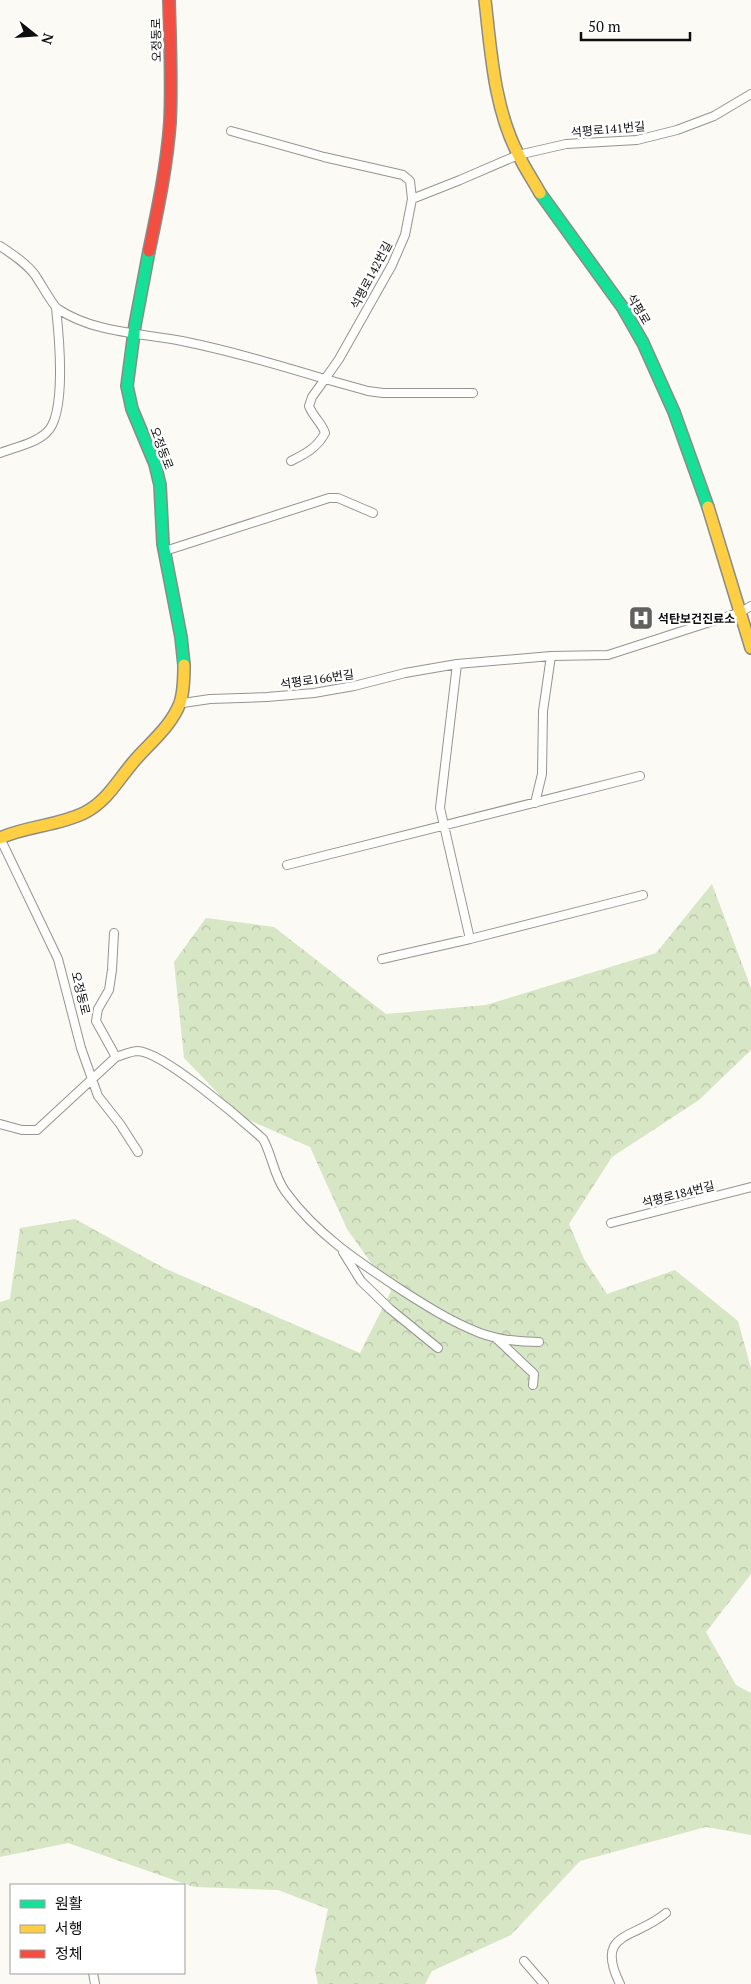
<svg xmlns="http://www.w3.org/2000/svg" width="751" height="1984" viewBox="0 0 751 1984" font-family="'PT Serif','Noto Sans KR',serif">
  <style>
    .forest { fill: url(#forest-crowns) }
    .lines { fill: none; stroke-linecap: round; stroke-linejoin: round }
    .lane-casing { stroke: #959492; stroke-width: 10 }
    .fast-casing { stroke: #8b8b88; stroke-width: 14 }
    .slow-casing { stroke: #8b8b88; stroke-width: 14 }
    .jam-casing { stroke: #8b8b88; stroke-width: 14 }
    .lane { stroke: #fefefd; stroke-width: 8 }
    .fast { stroke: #16e098; stroke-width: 11 }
    .slow { stroke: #ffcf43; stroke-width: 11 }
    .jam { stroke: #f24e42; stroke-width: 11 }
    .labels { text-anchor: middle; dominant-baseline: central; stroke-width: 5; stroke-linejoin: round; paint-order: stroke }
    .street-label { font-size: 12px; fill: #0e0e0e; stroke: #fff }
    .poi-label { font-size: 12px; font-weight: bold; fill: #0e0e0e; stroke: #fff; text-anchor: start }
  </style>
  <defs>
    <pattern id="forest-crowns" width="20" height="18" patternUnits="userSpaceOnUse" patternTransform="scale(1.25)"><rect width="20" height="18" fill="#d7e6c4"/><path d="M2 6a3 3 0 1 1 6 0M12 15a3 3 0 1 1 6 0" fill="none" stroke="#b7c4a7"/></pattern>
  </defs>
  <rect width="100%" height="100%" fill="#fbfaf4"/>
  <!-- forest -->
  <path class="forest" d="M712,884l39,104v62l-52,50 -87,57 -43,67 15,35 23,35 68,-24 63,51 13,47v206l-45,58 30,53 15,8v142l-45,-8 -126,34 -69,74 -79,36 -7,13h-107l-3,-14 13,-61 -50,-19 -84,-3 -126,-44 -68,14v-555l10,-3 10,-71 55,-9 89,49 196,85 31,-62 -44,-62 -37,-82 -70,-31 -56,-58 -10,-96 32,-44 68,9 112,87 100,-9 170,-52z"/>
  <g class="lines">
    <defs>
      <path id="lane" d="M231,131l93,26 79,18 7,6 2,18
        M0,246c12,8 26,17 35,29 5,7 18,31 23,34 36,24 83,24 124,32 49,10 96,24 143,38l14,-20 53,-94 13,-30 7,-36 48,-19 58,-25 48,-11 71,-4 40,-10 37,-14 37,-22
        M0,453c15,-6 34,-9 46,-20 21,-17 13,-98 10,-125
        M291,461c14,-7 26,-13 34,-28 -3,-10 -12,-16 -16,-27l3,-9 13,-18 43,12 15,2h90
        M165,551l164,-53h9l35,15
        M183,703l27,-4 57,-2 47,-4 40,-7 51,-13 52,-9 94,-8 57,-1 133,-43 10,-6
        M535,803l7,-29 1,-63 8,-55
        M1,840l57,119 23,89 17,48 22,28 18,28
        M287,865l353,-89
        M114,933l-2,37 -3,20 -11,19 -2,12 20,36
        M470,939l173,-44
        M382,959l88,-20 -30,-131 17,-144
        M0,1124l22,6h15l79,-73c7,-2 15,-6 22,-6 25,1 104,69 125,88 9,16 11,37 22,52 31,43 75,72 118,100 25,16 49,31 77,42 19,7 39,9 59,9
        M611,1223l140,-36
        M343,1252l18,29 29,28 48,39
        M496,1338l38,36 -1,11
        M524,1961l20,23
        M93,1973l2,11
        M620,1984c-26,-53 14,-44 46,-71"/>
      <path id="fast" d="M540,193l83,115 20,35 31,69 34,95
        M149,251l-14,74 -8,61 5,23 23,55 5,21 3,59 18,93 3,28"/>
      <path id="slow" d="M485,0c6,52 9,109 34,156 6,13 14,24 21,37
        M708,507l43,141
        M0,838c27,-12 57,-12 84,-25 24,-12 34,-34 52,-54 16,-18 35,-33 44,-56 4,-12 4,-26 4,-38"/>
      <path id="jam" d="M149,251c9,-43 18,-86 21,-129 2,-40 0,-81 -1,-122"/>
    </defs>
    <!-- lane casing -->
    <use href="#lane" class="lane-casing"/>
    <!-- fast casing -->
    <use href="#fast" class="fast-casing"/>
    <!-- slow casing -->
    <use href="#slow" class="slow-casing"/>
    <!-- jam casing -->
    <use href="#jam" class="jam-casing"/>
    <!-- lane -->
    <use href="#lane" class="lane"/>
    <!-- fast -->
    <use href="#fast" class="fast"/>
    <!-- slow -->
    <use href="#slow" class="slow"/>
    <!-- jam -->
    <use href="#jam" class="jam"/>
  </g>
  <!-- icons -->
  <defs>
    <symbol id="hospital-square" viewBox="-11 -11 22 22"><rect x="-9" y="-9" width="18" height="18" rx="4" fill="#61615e" stroke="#fff"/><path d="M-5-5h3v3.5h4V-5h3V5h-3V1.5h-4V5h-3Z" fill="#fff"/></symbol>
  </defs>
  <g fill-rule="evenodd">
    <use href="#hospital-square" x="627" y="604" width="28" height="28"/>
  </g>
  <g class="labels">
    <!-- street labels -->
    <g class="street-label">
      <text transform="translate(156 40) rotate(-91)">오정동로</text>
      <text transform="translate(608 129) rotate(-5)">석평로141번길</text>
      <text transform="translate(371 275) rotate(-62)">석평로142번길</text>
      <text transform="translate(639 309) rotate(59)">석평로</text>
      <text transform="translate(162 448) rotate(69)">오정동로</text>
      <text transform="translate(317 679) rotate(-8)">석평로166번길</text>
      <text transform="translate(81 993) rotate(76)">오정동로</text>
      <text transform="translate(678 1194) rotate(-14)">석평로184번길</text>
    </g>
    <!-- poi labels -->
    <g class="poi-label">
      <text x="658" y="618">석탄보건진료소</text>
    </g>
  </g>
  <!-- legend -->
  <rect x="10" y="1884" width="175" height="90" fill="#ffffff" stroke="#9f9f9f"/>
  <rect x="20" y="1900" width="25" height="8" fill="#16e098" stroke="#9f9f9f"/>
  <text x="55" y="1909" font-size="15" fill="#0e0e0e">원활</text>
  <rect x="20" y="1925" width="25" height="8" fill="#ffcf43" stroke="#9f9f9f"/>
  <text x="55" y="1934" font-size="15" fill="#0e0e0e">서행</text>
  <rect x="20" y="1950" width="25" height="8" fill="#f24e42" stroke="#9f9f9f"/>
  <text x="55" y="1959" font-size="15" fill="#0e0e0e">정체</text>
  <!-- north arrow -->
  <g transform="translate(35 35) rotate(107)" stroke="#ffffff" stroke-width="4" paint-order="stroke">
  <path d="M0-4L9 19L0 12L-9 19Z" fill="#0e0e0e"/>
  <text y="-8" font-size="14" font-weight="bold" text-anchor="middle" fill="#0e0e0e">N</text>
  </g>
  <!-- scale -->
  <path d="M581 32v8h109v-8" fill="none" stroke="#0e0e0e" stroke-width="2.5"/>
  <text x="588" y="32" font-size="15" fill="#0e0e0e" stroke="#ffffff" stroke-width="4" paint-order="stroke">50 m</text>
</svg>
